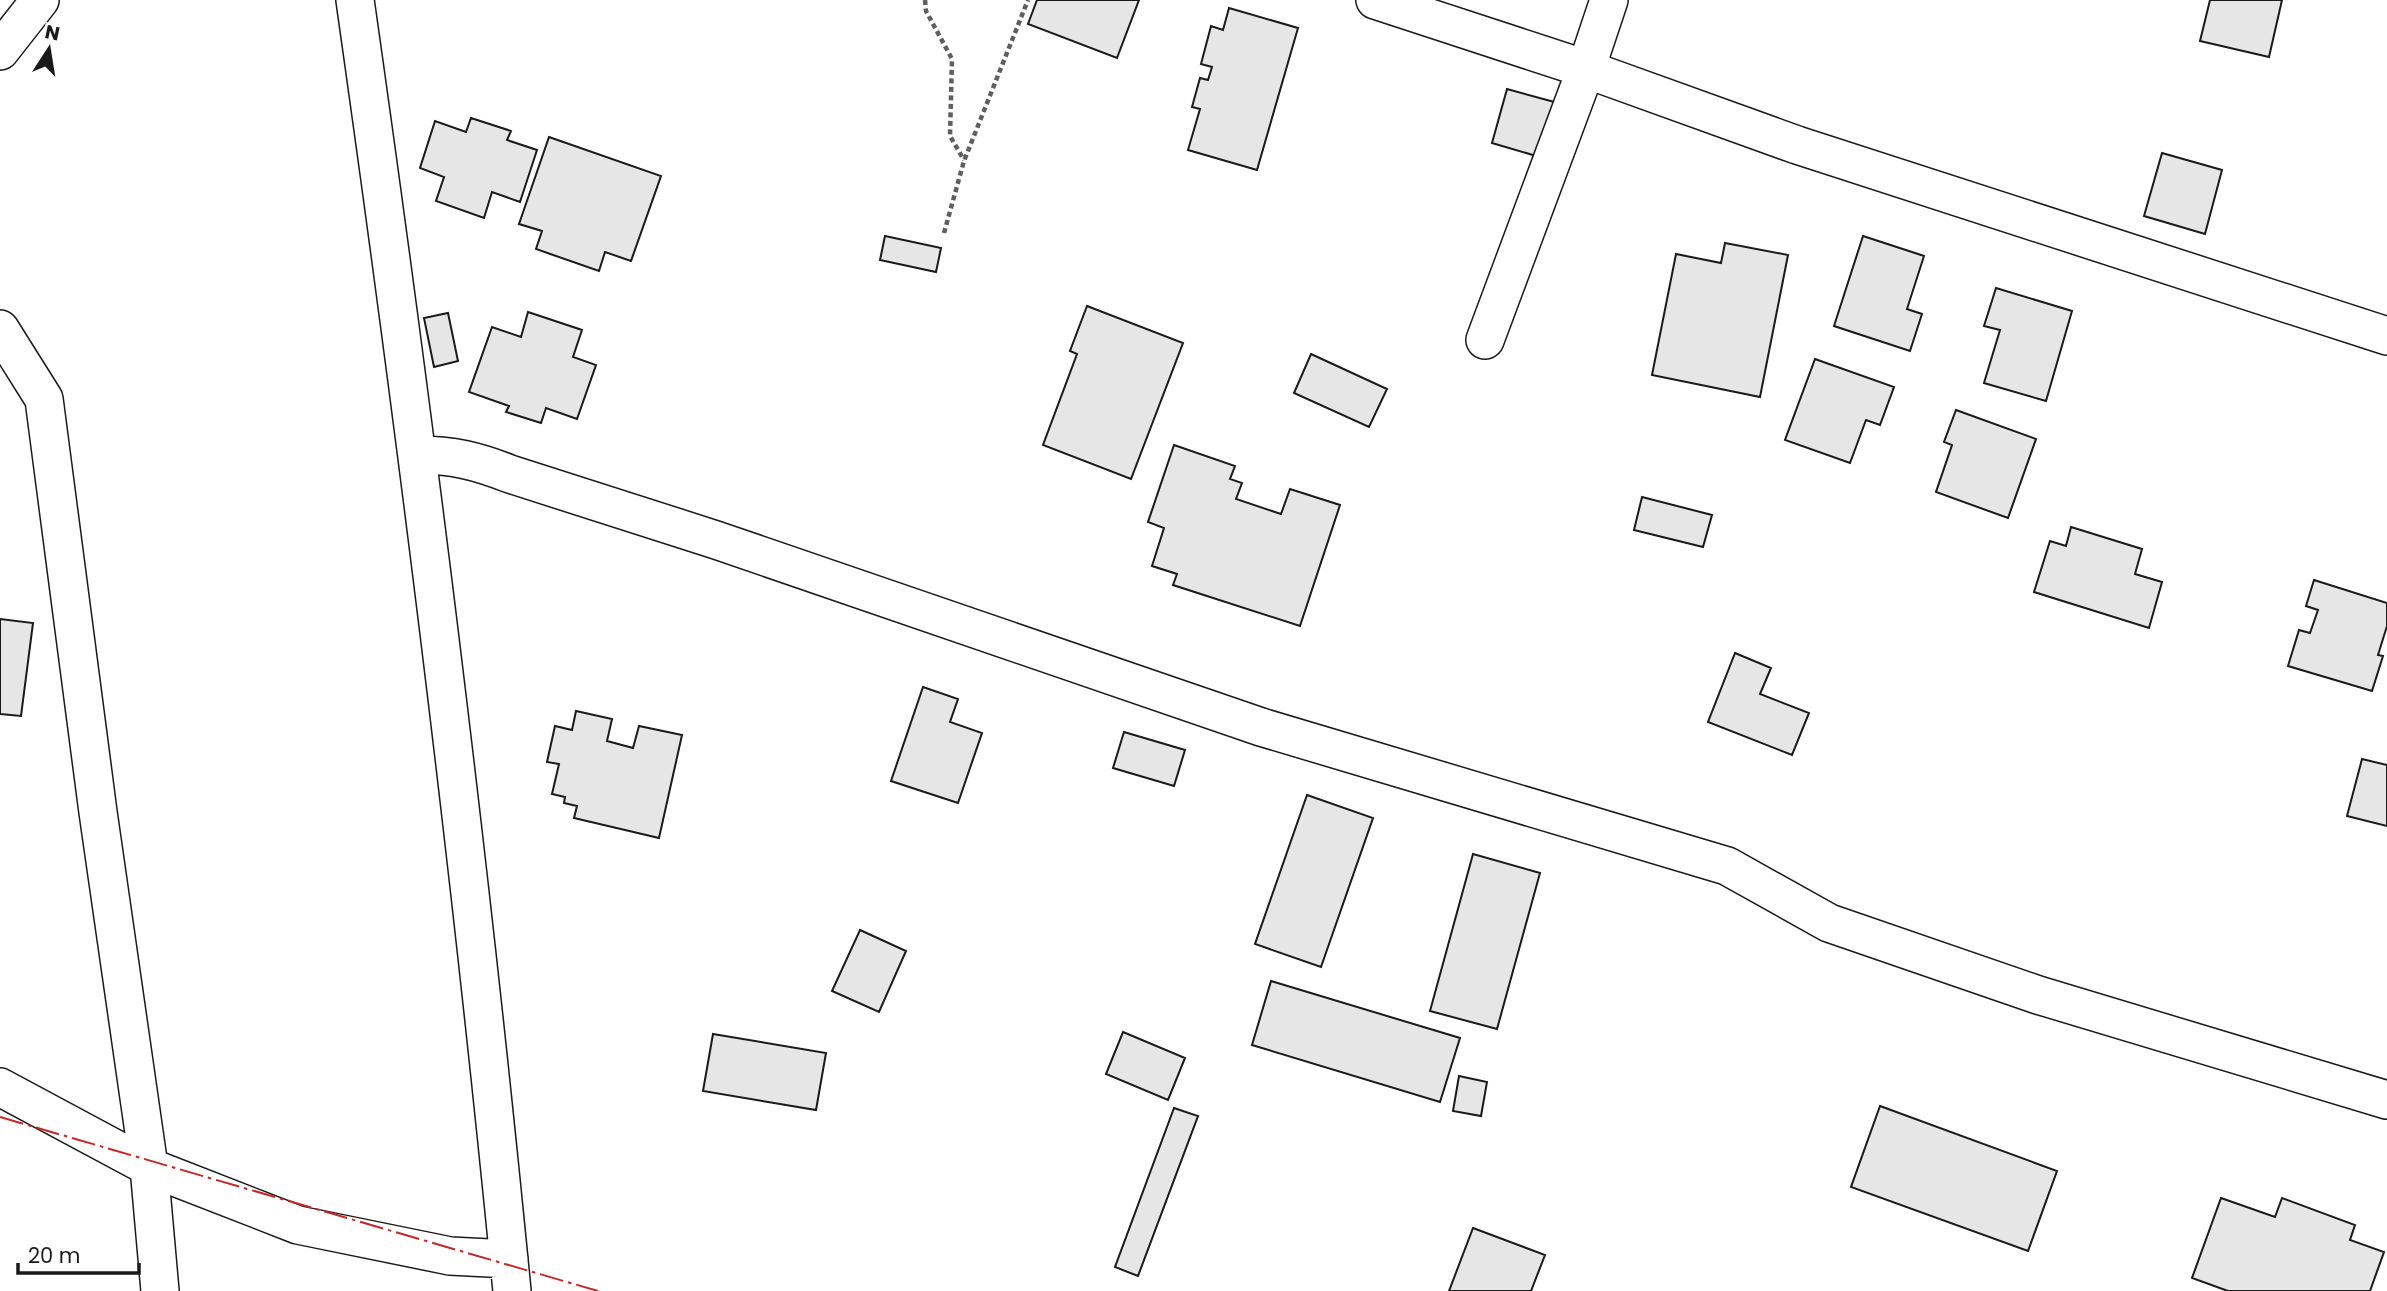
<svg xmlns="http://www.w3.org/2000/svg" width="2387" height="1291" viewBox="0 0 2387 1291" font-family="Poppins,sans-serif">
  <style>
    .building { fill: #e6e6e6; stroke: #1a1a1a; stroke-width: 2 }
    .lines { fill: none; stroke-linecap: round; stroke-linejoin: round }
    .street-casing { stroke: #1a1a1a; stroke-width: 40 }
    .path { stroke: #5f5f5f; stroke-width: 4.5; stroke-dasharray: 5 3.5; stroke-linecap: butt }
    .street { stroke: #fff; stroke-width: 37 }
    .power { stroke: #c62828; stroke-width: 2; stroke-dasharray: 24 5 3.5 5; stroke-linecap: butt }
  </style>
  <rect width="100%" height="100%" fill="#fff"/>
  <!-- building -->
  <path class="building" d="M1037,0h102l-22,58 -89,-34z
    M2210,0h72l-13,57 -69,-16z
    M1229,8l69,20 -41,142 -69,-20 12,-41 -8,-2 8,-29 8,2 4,-13 -11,-3 10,-38 12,4z
    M1507,89l51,14 -15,55 -51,-15z
    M471,118l40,13 -4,9 30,10 -17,52 -28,-10 -8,26 -48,-17 8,-24 -24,-9 15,-47 31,11z
    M549,137l112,39 -30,85 -26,-9 -6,19 -63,-22 6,-18 -23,-7z
    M2162,153l60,17 -17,64 -61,-18z
    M885,236l56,12 -5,24 -56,-12z
    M1863,236l61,20 -17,53 15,5 -12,37 -76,-25z
    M1725,243l63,12 -28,142 -108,-22 24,-121 45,9z
    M1996,288l76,23 -26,90 -62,-18 16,-53 -16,-4z
    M1087,306l96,37 -52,136 -88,-34 34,-91 -7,-3z
    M528,312l54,18 -9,27 23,8 -19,54 -31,-11 -5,15 -35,-11 3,-6 -40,-14 23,-65 29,10z
    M448,313l10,48 -24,6 -10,-49z
    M1311,354l76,35 -18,38 -75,-34z
    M1815,359l79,28 -14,38 -14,-5 -16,43 -65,-23z
    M1956,410l80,29 -28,79 -72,-26 16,-47 -8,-3z
    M1174,445l61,21 -5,13 12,4 -6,16 45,15 9,-25 50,16 -40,121 -127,-41 4,-11 -25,-8 12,-38 -16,-6z
    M1642,497l70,18 -9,32 -69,-17z
    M2071,527l71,22 -7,25 27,8 -13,46 -115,-36 16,-51 16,5z
    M2314,580l73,23v23l-9,29 5,1 -11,35 -84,-25 11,-36 11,3 8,-23 -12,-4z
    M0,619l33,4 -12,93 -21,-2z
    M1735,653l36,15 -11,26 49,19 -17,42 -84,-33z
    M923,687l35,12 -8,23 32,11 -24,70 -67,-22z
    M576,711l36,8 -5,22 26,7 6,-22 43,9 -23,103 -85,-20 3,-12 -13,-3 1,-6 -13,-3 7,-30 -12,-2 8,-36 17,4z
    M1124,732l61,18 -11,36 -61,-18z
    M2362,759l25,6v61l-40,-10z
    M1307,795l66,23 -52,149 -66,-23z
    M1473,854l67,19 -43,156 -67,-18z
    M860,930l46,21 -27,61 -47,-21z
    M1271,981l189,57 -20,64 -188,-57z
    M1123,1032l62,26 -17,42 -62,-26z
    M713,1034l113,19 -10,57 -113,-19z
    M1459,1076l28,6 -6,34 -28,-5z
    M1880,1106l177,65 -29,80 -177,-64z
    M1174,1108l24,8 -60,160 -23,-9z
    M2221,1198l54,19 7,-19 73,27 -5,15 34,12 -14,39h-142l-36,-13z
    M1473,1228l72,27 -14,36h-82z"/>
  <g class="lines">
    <defs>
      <path id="street" d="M355,0c61,429 115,859 157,1291
        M1375,0l211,69 211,76 590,191
        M0,51l40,-51
        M0,329l44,70 54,413 51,355 11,124
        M1485,340l101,-271 23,-69
        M417,455c36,0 60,6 93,19l206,66 545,187 466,139 102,57 209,72 349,105
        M0,1087l149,80 149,58 152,31 59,3"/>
    </defs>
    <!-- street casing -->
    <use href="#street" class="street-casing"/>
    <!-- path -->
    <path class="path" d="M925,0l1,11 26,48 -2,77 14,24
      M944,233l20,-72 64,-161"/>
    <!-- street -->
    <use href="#street" class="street"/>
    <!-- power -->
    <path class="power" d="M0,1117l598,174"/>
  </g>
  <!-- north arrow -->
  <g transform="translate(49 49) rotate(12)" stroke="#ffffff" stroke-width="5" paint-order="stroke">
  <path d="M0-5L12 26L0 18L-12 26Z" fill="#1a1a1a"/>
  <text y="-10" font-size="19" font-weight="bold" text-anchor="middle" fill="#1a1a1a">N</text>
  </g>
  <!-- scale -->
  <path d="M18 1263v10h121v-10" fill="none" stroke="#1a1a1a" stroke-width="3.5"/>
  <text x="28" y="1263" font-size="21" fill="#1a1a1a" stroke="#ffffff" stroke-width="5" paint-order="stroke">20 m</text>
</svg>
